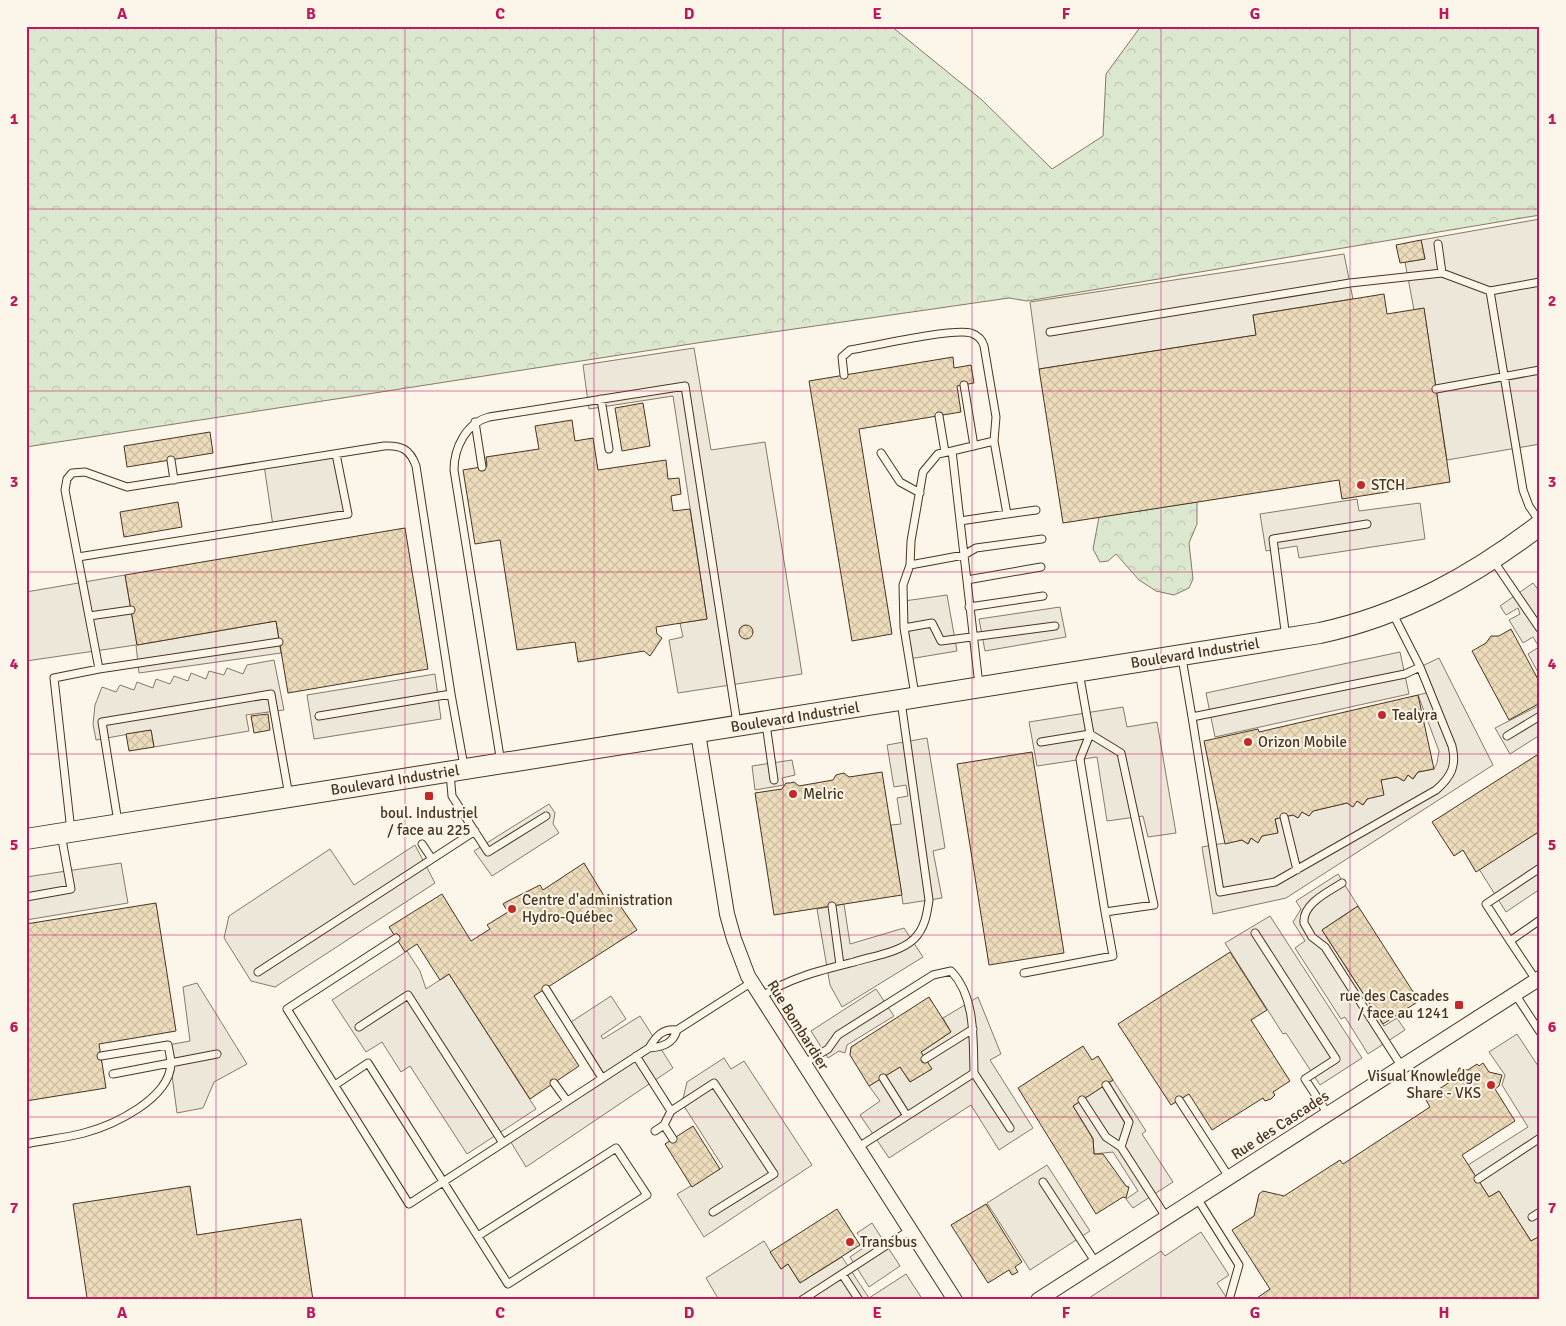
<svg xmlns="http://www.w3.org/2000/svg" width="1566" height="1326" viewBox="0 0 1566 1326" font-family="Signika,sans-serif">
  <style>
    .forest { fill: url(#forest-crowns); stroke: #887966 }
    .parking { fill: #ede7d9; stroke: #887966 }
    .building { fill: url(#building-cross-hatch); stroke: #4a3520 }
    .lines { fill: none; stroke-linecap: round; stroke-linejoin: round }
    .lane-casing { stroke: #4a3520; stroke-width: 9 }
    .street-casing { stroke: #4a3520; stroke-width: 16 }
    .secondary-casing { stroke: #4a3520; stroke-width: 22 }
    .lane { stroke: #fbf6e9; stroke-width: 7 }
    .street { stroke: #fbf6e9; stroke-width: 14 }
    .secondary { stroke: #fbf6e9; stroke-width: 20 }
    .grid { fill: none; stroke: #c2185b; stroke-width: 1; stroke-opacity: 0.55 }
    .poi-dot { fill: #c62828; stroke: #fbf6e9; stroke-width: 2 }
    .labels { text-anchor: middle; dominant-baseline: central; stroke-width: 4; stroke-linejoin: round; paint-order: stroke }
    .poi-label { font-size: 15px; fill: #4a3520; stroke: #fbf6e9; text-anchor: start }
    .street-label { font-size: 15px; fill: #4a3520; stroke: #fbf6e9 }
    .neatline { fill: none; stroke: #c2185b; stroke-width: 2 }
    .grid-label { font-size: 16px; text-anchor: middle; font-weight: bold; fill: #c2185b }
  </style>
  <defs>
    <pattern id="forest-crowns" width="20" height="18" patternUnits="userSpaceOnUse" patternTransform="scale(1.25)"><rect width="20" height="18" fill="#dce7d0"/><path d="M2 6a3 3 0 1 1 6 0M12 15a3 3 0 1 1 6 0" fill="none" stroke="#bec7b2"/></pattern>
    <pattern id="building-cross-hatch" width="8" height="8" patternUnits="userSpaceOnUse" patternTransform="scale(1.25)"><rect width="8" height="8" fill="#ecdcbc"/><path d="M0 0l8 8M0 8l8-8" fill="none" stroke="#ccbda1"/></pattern>
  </defs>
  <rect width="100%" height="100%" fill="#fbf6e9"/>
  <!-- forest -->
  <path class="forest" d="M26,26h865l91,74 70,69 51,-33 3,-62 35,-48h399v189l-513,86 -18,-3 -312,45 -671,104z
    M1197,502v22l-8,19 4,36 -4,9 -15,7 -18,-4 -17,-11 -23,-26 -8,7 -8,1 -7,-13 6,-32z"/>
  <!-- parking -->
  <path class="parking" d="M1540,219v225l-93,16 -23,-151 -10,1 -9,-48 20,-3 -4,-19z
    M1344,254l9,45 -100,16 3,20 -217,34 -9,-67z
    M694,348l17,102 54,-8 37,232 -124,19 -9,-53 14,-3 -3,-14 27,-4 -34,-223 -84,13 -6,-44z
    M336,454l12,60 -75,12 -9,-61z
    M1357,499l2,12 61,-8 5,36 -126,19 -2,-12 -31,5 -6,-37z
    M125,575l12,70 139,-24 5,32 -142,20 -3,-28 -110,16v-69z
    M1533,583l7,9v84l-12,-22 11,-7 -6,-10 -10,6 -14,-23 11,-6 -2,-6 -12,7 -6,-9z
    M947,595l10,56 -48,8 -5,-58z
    M1060,607l6,30 -81,14 -6,-32z
    M1400,652l9,42 -194,43 -9,-44z
    M1439,658l54,107 -207,133 -73,16 -11,-67 40,-7 6,4 3,-6 7,4 4,-6 16,-4 -3,-13 18,-4 5,3 4,-6 7,4 4,-5 34,-8 6,4 4,-6 6,4 18,-25 16,-3 7,4 4,-6 5,4 5,-7 16,-3 3,-6 2,-12 -21,-56 12,-3 -10,-25z
    M274,660l10,50 -38,5 3,16 -95,16 -3,-17 -55,10 -3,-16 2,-19 7,-18 14,5 4,-7 14,5 3,-8 16,6 3,-9 14,5 4,-8 14,5 3,-8 15,6 3,-8 15,4 3,-7 16,6 4,-9z
    M435,674l6,45 -127,20 -7,-44z
    M1540,705v30l-30,19 -15,-26z
    M1123,707l4,20 30,-5 19,111 -28,4 -5,-21 -36,5 -10,-64 -60,9 -8,-44z
    M927,738l18,110 -12,3 9,47 -39,6 -12,-79 10,-1 -4,-26 11,-2 -2,-11 -12,2 -7,-42z
    M792,760l3,15 -13,3 2,7 -29,5 -3,-24z
    M549,804l6,9 -2,11 6,9 -67,43 -18,-25z
    M1540,831v58l-34,23 -27,-43z
    M415,845l20,38 -160,104 -24,-6 -27,-43 5,-22 101,-67 24,36z
    M121,863l7,40 -102,17v-43z
    M1338,874l20,32 -36,24 62,96 13,-8 8,12 -37,24 -23,-37 -4,2 -46,-71 10,-7 -12,-19 8,-13 -5,-8z
    M844,904l6,40 54,-16 19,29 -81,50 -12,-22 -13,-76z
    M1270,916l92,142 -42,27 -34,-52 -3,1 -58,-91z
    M407,951l13,20 6,18 23,-15 87,135 -69,45 -57,-88 -9,6 -19,-30 -16,10 -34,-52z
    M197,983l50,81 -33,18 -11,26 -26,5 -9,-68 22,-4 -7,-54z
    M876,989l18,27 -47,29 -2,8 -6,-2 -11,7 -17,-27z
    M611,996l15,23 -25,17 2,3 37,-23 33,52 -147,99 -17,-28 93,-61 -34,-54z
    M978,997l23,57 -11,6 43,68 -34,22 -28,-45 -82,53 -29,-43 20,-14 -11,-15 31,-19 10,15 21,-13 -10,-17 30,-20 -8,-14z
    M1517,1034l23,35v167l-9,5 -32,-50 -10,6 -21,-32 60,-38 -26,-42 3,-10 -16,-23z
    M724,1058l7,11 13,-8 68,104 -108,72 -27,-43 46,-27 -41,-64 5,-21z
    M1113,1080l33,51 -4,3 31,48 -40,26 -7,-9 12,-8 -25,-39 -19,2 -1,-16 -20,-32z
    M1047,1165l43,66 -60,39 -43,-67z
    M872,1223l28,43 -31,21 -19,-30 16,-11 -9,-13z
    M1201,1232l28,43 -12,8 11,17h-142l75,-49 4,5z
    M764,1241l17,28 7,-5 12,19 42,-26 27,41 37,-24 17,26h-204l-13,-22z"/>
  <!-- building -->
  <path class="building" d="M1421,240l4,19 -25,4 -4,-18z
    M1384,294l3,20 37,-6 26,174 -108,17 -3,-19 -276,43 -24,-154 217,-34 -3,-20z
    M953,357l1,11 17,-3 3,18 -17,3 4,26 -102,17 33,205 -40,7 -43,-260z
    M643,403l7,43 -28,5 -7,-43z
    M572,420l3,21 18,-3 5,32 68,-10 2,19 11,-1 2,16 -10,2 2,15 17,-2 17,110 -51,8 1,7 5,4 -12,18 -6,-5 -66,11 -3,-20 -58,8 -17,-110 -25,4 -12,-74 24,-4 -1,-9 53,-8 -4,-23z
    M210,432l3,21 -86,14 -3,-21z
    M178,502l4,25 -58,10 -4,-25z
    M405,528l23,141 -140,24 -12,-72 -139,24 -12,-70z
    M739 632a7 7 0 1 1 14 0a7 7 0 1 1-14 0Z
    M1511,629l29,54v20l-31,17 -37,-69 14,-8 5,-7h8z
    M1418,695l16,74 -16,3 -5,7 -5,-4 -4,6 -7,-4 -16,3 3,15 -17,4 -4,6 -6,-4 -4,6 -6,-4 -34,8 -4,5 -7,-4 -4,6 -5,-3 -18,4 3,14 -16,3 -4,7 -7,-5 -3,6 -6,-4 -17,4 -21,-103 54,-12 1,3z
    M268,714l2,16 -16,3 -3,-17z
    M151,730l3,17 -25,4 -3,-17z
    M1032,752l32,201 -75,12 -32,-201z
    M1540,753v78l-64,41 -13,-22 -9,6 -22,-34z
    M882,772l20,123 -128,20 -19,-122 27,-4 4,-6h4l4,-1 5,4 34,-6 3,-5 8,-2 5,4z
    M584,863l25,41 6,-4 4,4 18,26 -103,66 45,70 -49,33 -81,-125 -9,6 -23,-36 -12,8 -16,-25 53,-33 29,47 19,-12 -3,-4 21,-13 -5,-8 3,-2 34,-17 3,5z
    M156,903l20,128 -77,13 7,44 -80,13v-177z
    M1358,906l61,95 -36,23 -61,-94z
    M1230,952l37,58 -16,10 39,61 -17,11 2,3 -4,4 -6,2 -2,-3 -51,32 -23,-36 -18,11 -53,-81z
    M929,997l22,35 -30,20 11,17 -22,13 -10,-15 -31,19 -19,-31 1,-8z
    M1083,1046l9,14 6,-4 15,24 -40,26 20,33 1,15h9l23,32 3,1 -3,11 -3,-1 -27,17 -78,-126z
    M1483,1063l6,9 13,3 -3,11 -4,3 20,32 -53,34 27,42 10,-6 32,50 9,-5v64h-286l16,-11 -38,-59 22,-14 5,-22 4,-3 21,5 56,-36 3,4 87,-57 -5,-9 31,-20 3,-10 9,2 9,-6 2,2z
    M693,1126l27,43 -28,18 -27,-43z
    M190,1186l7,49 104,-16 12,81h-236l10,-2 -14,-94z
    M986,1204l36,58 -7,5 3,5 -6,3 -3,-5 -21,13 -37,-58z
    M837,1209l23,36 -60,38 -12,-19 -7,5 -11,-17z"/>
  <g class="lines">
    <defs>
      <path id="lane" d="M1438,244l4,29
        M1490,291l50,-9
        M1050,332l300,-49 92,-10 48,18 33,199 6,16 11,16
        M844,375l-2,-18 8,-7c24,-4 102,-22 121,-17 6,2 11,6 13,13l12,71 -2,24
        M964,385l10,61
        M1436,389l104,-19
        M601,399l8,50
        M939,416l6,36
        M475,422l7,45
        M952,451l42,-10 13,73 -47,7
        M881,453l19,29 20,11
        M171,460l3,20
        M1007,514l29,-4
        M78,557l270,-43 -12,-60
        M1493,560l47,69
        M910,565l54,-10 12,-7 66,-9
        M967,580l74,-13
        M969,607l74,-11
        M89,616l42,-6
        M904,628l-1,-43 7,-20 1,-24 12,-69 15,-18 14,-3 27,234
        M1286,638l-13,-99 94,-15
        M1182,658l10,59 213,-43 15,-7 -28,-55
        M99,669l180,-27
        M915,695l-11,-67 28,-5 9,18 114,-15
        M319,716l132,-22 13,72
        M1192,717l28,175 55,-10 161,-92c15,-13 21,-24 16,-44l-32,-79
        M766,724l8,56
        M1090,734l31,19 33,152 -49,7 -25,-153z
        M1507,736l33,-20
        M1041,742l49,-8 -11,-62
        M501,763l-47,-293c0,-22 12,-47 35,-53l196,-31 52,337
        M450,773l2,23 36,56 58,-36
        M1284,817l13,53
        M118,822l-16,-100 169,-28 18,102
        M71,831l-17,-153 45,-9 -34,-179 2,-11 5,-6 13,-1 42,15 257,-41c17,-1 26,3 32,20l35,228
        M422,844l10,15 43,-28
        M1342,883c-14,9 -40,21 -38,40l8,14 13,10 77,120
        M26,897l45,-8 -10,-55
        M832,906l8,59
        M1255,933l81,126 -31,20 23,35
        M396,938l-109,71 122,195 94,-61
        M1510,941l-24,-37 54,-36
        M258,972l174,-113
        M1024,973l89,-17 -8,-44
        M1536,980l-26,-39 30,-21
        M546,989l56,89
        M1515,994l25,38
        M761,997c27,-19 61,-27 93,-35 19,-6 45,-9 60,-23 11,-11 13,-25 15,-39l-28,-199
        M359,1027l49,-32 95,148 146,-95
        M677,1030c-14,-2 -21,6 -28,18 13,-1 24,-4 28,-18l75,-48
        M636,1056l35,55 43,-28 60,91 -61,38
        M925,1059l48,-30
        M803,1064l25,-15 10,-14 95,-60 18,-4c25,26 22,69 23,102
        M113,1074l104,-20
        M883,1078l24,38
        M554,1083l13,18
        M335,1085l33,-22c47,73 93,147 140,221l139,-89 -31,-47 -138,88
        M1106,1085l23,37 -8,25
        M1082,1100l24,37 15,10 45,70
        M1179,1100l50,77
        M664,1125l9,14
        M655,1131l9,-6 7,-14
        M26,1144c19,-4 39,-6 58,-11 30,-8 85,-34 87,-69 0,-6 -2,-13 -3,-19l-67,11
        M857,1148l117,-75 36,55
        M1478,1179l62,-41
        M1043,1182l53,81
        M1197,1198l42,67 -10,35
        M1532,1217l8,-5
        M842,1274l17,26
        M802,1300l108,-70"/>
      <path id="street" d="M698,733l29,181 7,25 14,37 207,324
        M1038,1300l502,-322"/>
      <path id="secondary" d="M26,839l1294,-206c83,-18 153,-57 220,-108"/>
    </defs>
    <!-- lane casing -->
    <use href="#lane" class="lane-casing"/>
    <!-- street casing -->
    <use href="#street" class="street-casing"/>
    <!-- secondary casing -->
    <use href="#secondary" class="secondary-casing"/>
    <!-- lane -->
    <use href="#lane" class="lane"/>
    <!-- street -->
    <use href="#street" class="street"/>
    <!-- secondary -->
    <use href="#secondary" class="secondary"/>
  </g>
  <!-- grid -->
  <path class="grid" d="M216,26v1274M405,26v1274M594,26v1274M783,26v1274M972,26v1274M1161,26v1274M1350,26v1274M26,209h1514M26,391h1514M26,572h1514M26,754h1514M26,935h1514M26,1117h1514"/>
  <!-- markers -->
  <g class="poi-dot">
    <circle cx="1361" cy="485" r="5"/>
    <circle cx="1382" cy="715" r="5"/>
    <circle cx="1248" cy="742" r="5"/>
    <circle cx="793" cy="794" r="5"/>
    <rect x="424" y="791" width="10" height="10" rx="2.5"/>
    <circle cx="512" cy="909" r="5"/>
    <rect x="1454" y="1000" width="10" height="10" rx="2.5"/>
    <circle cx="1491" cy="1085" r="5"/>
    <circle cx="850" cy="1242" r="5"/>
  </g>
  <g class="labels">
    <!-- poi labels -->
    <g class="poi-label">
      <text x="1371" y="485">STCH</text>
      <text x="1392" y="715">Tealyra</text>
      <text x="1258" y="742">Orizon Mobile</text>
      <text x="803" y="794">Melric</text>
      <text x="429" y="813" text-anchor="middle">boul. Industriel<tspan x="429" dy="17">/ face au 225</tspan></text>
      <text x="522" y="900">Centre d'administration<tspan x="522" dy="17">Hydro-Québec</tspan></text>
      <text x="1449" y="996" text-anchor="end">rue des Cascades<tspan x="1449" dy="17">/ face au 1241</tspan></text>
      <text x="1481" y="1076" text-anchor="end">Visual Knowledge<tspan x="1481" dy="17">Share - VKS</tspan></text>
      <text x="860" y="1242">Transbus</text>
    </g>
    <!-- street labels -->
    <g class="street-label">
      <text transform="translate(1195 653) rotate(-9)">Boulevard Industriel</text>
      <text transform="translate(795 717) rotate(-9)">Boulevard Industriel</text>
      <text transform="translate(395 780) rotate(-9)">Boulevard Industriel</text>
      <text transform="translate(798 1025) rotate(58)">Rue Bombardier</text>
      <text transform="translate(1280 1125) rotate(-33)">Rue des Cascades</text>
    </g>
  </g>
  <!-- border -->
  <rect width="1566" height="1326" fill="none" stroke="#fbf6e9" stroke-width="55"/>
  <rect x="28" y="28" width="1510" height="1270" class="neatline"/>
  <g class="grid-label">
    <text x="122" y="19">A</text>
    <text x="311" y="19">B</text>
    <text x="500" y="19">C</text>
    <text x="689" y="19">D</text>
    <text x="877" y="19">E</text>
    <text x="1066" y="19">F</text>
    <text x="1255" y="19">G</text>
    <text x="1444" y="19">H</text>
    <text x="14" y="124">1</text>
    <text x="1552" y="124">1</text>
    <text x="14" y="306">2</text>
    <text x="1552" y="306">2</text>
    <text x="14" y="487">3</text>
    <text x="1552" y="487">3</text>
    <text x="14" y="669">4</text>
    <text x="1552" y="669">4</text>
    <text x="14" y="850">5</text>
    <text x="1552" y="850">5</text>
    <text x="14" y="1032">6</text>
    <text x="1552" y="1032">6</text>
    <text x="14" y="1213">7</text>
    <text x="1552" y="1213">7</text>
    <text x="122" y="1318">A</text>
    <text x="311" y="1318">B</text>
    <text x="500" y="1318">C</text>
    <text x="689" y="1318">D</text>
    <text x="877" y="1318">E</text>
    <text x="1066" y="1318">F</text>
    <text x="1255" y="1318">G</text>
    <text x="1444" y="1318">H</text>
  </g>
</svg>
